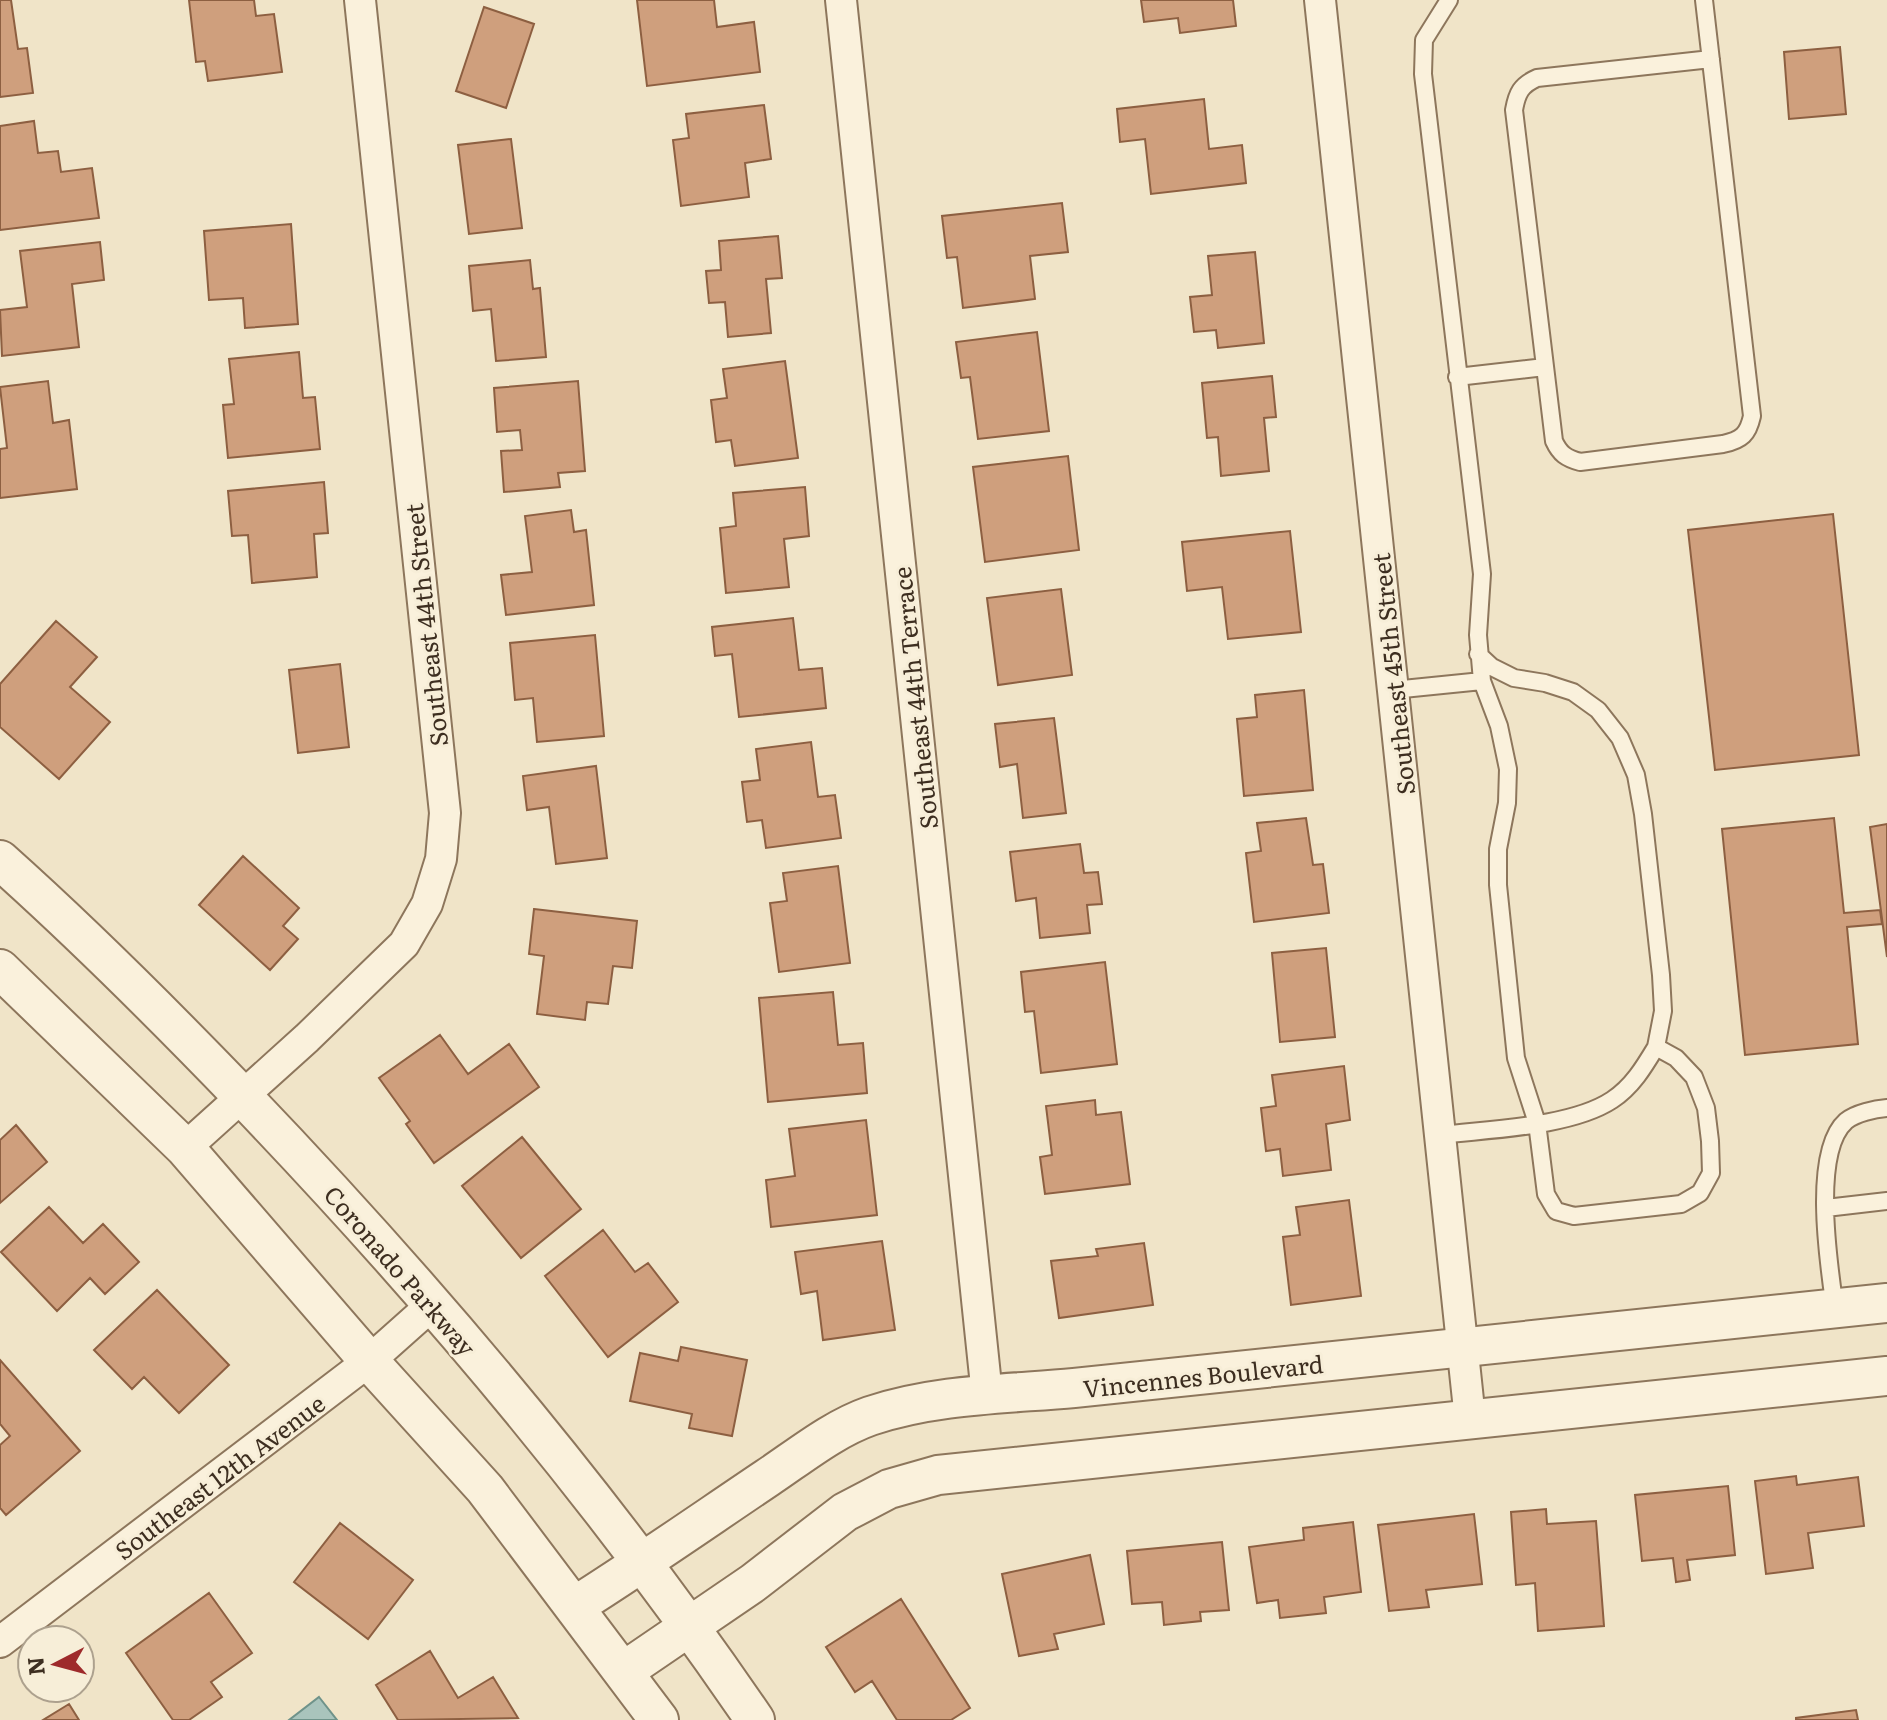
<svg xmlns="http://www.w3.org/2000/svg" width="1887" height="1720" viewBox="0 0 1887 1720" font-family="Literata,serif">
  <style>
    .water { fill: #a9c4bc; stroke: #6f938a; stroke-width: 2 }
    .building { fill: #cf9f7d; stroke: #8d5f41; stroke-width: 2 }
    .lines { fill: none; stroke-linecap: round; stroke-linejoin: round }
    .service-casing { stroke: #8d765c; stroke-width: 20 }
    .minor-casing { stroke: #8d765c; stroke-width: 34 }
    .tertiary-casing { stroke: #8d765c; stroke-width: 42 }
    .service { stroke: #faf1dc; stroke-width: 16 }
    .minor { stroke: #faf1dc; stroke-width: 30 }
    .tertiary { stroke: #faf1dc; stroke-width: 38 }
    .labels { text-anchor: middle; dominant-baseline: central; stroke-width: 6; stroke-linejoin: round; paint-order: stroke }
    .street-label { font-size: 24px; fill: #3d2e20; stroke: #f7eed8 }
  </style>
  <rect width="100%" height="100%" fill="#f0e4c8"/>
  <!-- water -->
  <path class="water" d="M319,1697l18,23h-48z"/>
  <!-- building -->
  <path class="building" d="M0,0h11l7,49 9,-1 6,45 -33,4z
    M189,0h65l2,16 18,-2 8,58 -74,9 -3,-20 -9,1z
    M637,0h77l3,27 37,-5 6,50 -113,14z
    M1141,0h92l3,26 -56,7 -2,-15 -34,4z
    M484,7l50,17 -28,84 -50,-17z
    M1840,47l6,67 -57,5 -5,-67z
    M1204,99l5,50 33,-4 4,38 -95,11 -6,-55 -25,3 -3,-33z
    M764,105l7,54 -26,4 4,34 -68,9 -8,-66 16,-2 -3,-24z
    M34,121l4,32 20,-2 3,21 31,-4 7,50 -99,12v-104z
    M511,139l11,89 -53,6 -11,-89z
    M1062,203l6,49 -38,4 5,43 -72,9 -6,-51 -10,1 -5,-42z
    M291,224l7,100 -53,4 -2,-30 -34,2 -5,-69z
    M778,236l4,42 -16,1 5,54 -43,4 -3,-35 -16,1 -3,-32 15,-1 -2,-29z
    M100,242l4,38 -32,4 7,63 -77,9 -2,-46 27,-3 -7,-56z
    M1255,252l9,91 -46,5 -2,-18 -22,2 -4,-35 22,-2 -4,-39z
    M530,260l3,29 7,-1 6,69 -50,4 -5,-52 -18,2 -4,-45z
    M1037,332l12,99 -71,8 -8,-62 -9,1 -5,-36z
    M299,352l4,46 12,-1 5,52 -92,9 -5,-53 11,-1 -5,-45z
    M785,361l13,97 -63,8 -4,-26 -15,2 -5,-42 16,-2 -4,-29z
    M1272,376l4,41 -12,1 5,53 -48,5 -3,-39 -11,1 -5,-55z
    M48,381l5,42 16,-3 8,69 -77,9v-49l7,-1 -7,-61z
    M578,381l7,90 -27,2 2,14 -56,5 -3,-41 21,-1 -2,-20 -23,2 -3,-44z
    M1068,456l11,94 -94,12 -12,-95z
    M324,482l4,51 -14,1 3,43 -65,6 -4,-48 -16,1 -4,-45z
    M805,487l4,49 -25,3 5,48 -63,6 -6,-65 16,-2 -3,-33z
    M571,510l3,22 12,-2 8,75 -88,10 -5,-40 31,-3 -7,-56z
    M1833,514l26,241 -144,15 -27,-240z
    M1290,531l11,101 -73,7 -6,-52 -35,4 -5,-49z
    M1061,589l11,86 -74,10 -11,-87z
    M793,618l6,52 23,-2 4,40 -87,9 -7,-63 -17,2 -3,-29z
    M56,621l41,36 -27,30 40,35 -51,57 -59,-52v-43z
    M595,635l9,101 -67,6 -4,-44 -18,2 -5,-57z
    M340,664l9,83 -51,6 -9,-83z
    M1304,690l9,100 -69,6 -7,-77 20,-2 -2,-22z
    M1054,718l12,95 -43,5 -6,-54 -17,3 -5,-43z
    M811,742l7,55 17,-2 6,43 -75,10 -4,-28 -15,2 -5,-40 18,-2 -4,-31z
    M596,766l11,92 -51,6 -7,-57 -22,3 -4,-34z
    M1306,818l7,47 10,-1 6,49 -75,9 -8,-69 15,-2 -4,-28z
    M1834,818l10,95 36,-3 2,14 -35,3 11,117 -113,11 -23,-226z
    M1887,824v133l-17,-130z
    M1080,844l4,29 14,-1 4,32 -15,1 3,28 -50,5 -4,-40 -20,3 -6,-49z
    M243,856l56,52 -16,18 15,13 -28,31 -71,-65z
    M838,866l12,97 -71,9 -9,-69 17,-2 -4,-28z
    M534,909l103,12 -5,47 -19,-2 -5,38 -21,-2 -2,18 -48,-6 7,-58 -15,-2z
    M1326,948l9,89 -55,5 -8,-89z
    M1105,962l12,102 -76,9 -7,-62 -9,1 -4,-40z
    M833,992l5,53 25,-2 4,50 -99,9 -9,-104z
    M440,1035l28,39 41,-30 30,43 -105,76 -28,-39 4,-3 -31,-43z
    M1344,1066l6,54 -24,4 5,46 -48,6 -3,-27 -14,2 -5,-43 15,-2 -4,-31z
    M1095,1100l1,15 25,-3 9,72 -85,10 -5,-37 12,-2 -6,-49z
    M866,1120l11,95 -106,12 -5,-47 29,-4 -6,-47z
    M16,1125l31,37 -47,41v-63z
    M522,1137l59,72 -60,49 -59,-72z
    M1349,1200l12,96 -70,9 -8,-68 17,-2 -4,-28z
    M49,1207l34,36 20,-19 36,38 -34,32 -15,-16 -33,33 -56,-59z
    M603,1230l32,42 13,-9 30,39 -70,55 -63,-81z
    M882,1241l13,89 -72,10 -6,-49 -16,3 -6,-42z
    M1144,1243l9,62 -94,13 -8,-57 47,-5 -2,-7z
    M157,1290l72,75 -50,48 -35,-36 -12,12 -38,-39z
    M681,1347l66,13 -15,76 -43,-8 3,-14 -62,-13 10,-48 38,8z
    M0,1360l80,91 -74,64 -6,-7v-63l10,-9 -10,-12z
    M1796,1476l1,9 61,-8 6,49 -56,7 5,35 -47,6 -11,-93z
    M1728,1486l7,69 -48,5 3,20 -14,2 -3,-24 -31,3 -7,-66z
    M1546,1509l1,15 49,-3 8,105 -66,5 -3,-48 -19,2 -5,-73z
    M1474,1514l8,70 -56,6 3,17 -40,4 -11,-86z
    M1353,1522l8,70 -37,5 2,16 -46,5 -2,-18 -21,3 -8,-56 55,-7 -1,-12z
    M340,1523l73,57 -45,59 -74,-57z
    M1222,1542l7,68 -29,2 1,9 -37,4 -2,-23 -30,2 -5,-53z
    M1090,1555l14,69 -50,10 4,15 -39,7 -17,-82z
    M209,1593l43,60 -41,29 11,15 -33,23h-16l-47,-67z
    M901,1599l69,109 -19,12h-54l-25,-39 -17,11 -29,-45z
    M430,1651l28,47 35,-21 25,41 -120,2 -22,-35z
    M69,1704l10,16h-36z
    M1856,1710l2,10h-62v-2z"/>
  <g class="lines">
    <defs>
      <path id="service" d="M1449,0l-25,40 -1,34 59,500 -4,61 4,46 17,45 9,43 -1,34 -9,46v36l18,173 21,65 9,71 10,17 18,5 107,-12 19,-11 11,-20 -1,-32 -4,-33 -12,-31 -18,-19 -20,-11 7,-36 -2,-36 -18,-161 -7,-39 -16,-37 -22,-28 -25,-18 -28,-9 -31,-5 -22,-11 -14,-13
        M1704,0l48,416c-4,18 -10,24 -29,28l-143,18c-14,-4 -20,-8 -26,-21l-40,-331c3,-17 7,-25 23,-32l174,-19
        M1457,377l88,-10
        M1393,690l89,-9
        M1441,1135c49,-6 130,-8 171,-35 20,-13 32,-33 44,-53
        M1826,1208l61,-7
        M1835,1309c-6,-43 -24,-157 11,-188 10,-8 29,-12 41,-13"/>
      <path id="minor" d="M841,0l146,1395
        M1320,0l150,1419
        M185,1148l122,-110 97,-94 23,-40 14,-45 4,-46 -85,-813
        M0,1642l369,-281 64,-57"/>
      <path id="tertiary" d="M0,860c84,75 164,155 242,236 187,195 361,401 513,624
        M0,969l185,179 184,213 116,128 174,231
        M575,1606c65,-41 128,-85 192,-128 33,-22 66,-49 103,-62 65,-22 137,-22 204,-28l813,-85
        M624,1671l129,-88 92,-71 44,-23 49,-14 949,-99"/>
    </defs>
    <!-- service casing -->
    <use href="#service" class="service-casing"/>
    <!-- minor casing -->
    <use href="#minor" class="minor-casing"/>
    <!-- tertiary casing -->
    <use href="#tertiary" class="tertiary-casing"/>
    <!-- service -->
    <use href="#service" class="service"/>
    <!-- minor -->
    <use href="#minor" class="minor"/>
    <!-- tertiary -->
    <use href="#tertiary" class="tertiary"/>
  </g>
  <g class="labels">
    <!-- street labels -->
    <g class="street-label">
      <text transform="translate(425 625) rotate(-96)">Southeast 44th Street</text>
      <text transform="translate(1392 674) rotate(-96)">Southeast 45th Street</text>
      <text transform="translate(914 698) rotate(-96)">Southeast 44th Terrace</text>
      <text transform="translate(401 1270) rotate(49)">Coronado Parkway</text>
      <text transform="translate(1203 1375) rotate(-6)">Vincennes Boulevard</text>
      <text transform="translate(219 1476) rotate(-37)">Southeast 12th Avenue</text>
    </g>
  </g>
  <!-- north arrow -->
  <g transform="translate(56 1664) rotate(264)"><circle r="38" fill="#f7eed8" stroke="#ada18e" stroke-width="2"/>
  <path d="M0-6L14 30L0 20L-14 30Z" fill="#9e2a2b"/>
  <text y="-12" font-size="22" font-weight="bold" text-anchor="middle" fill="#3d2e20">N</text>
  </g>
</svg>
